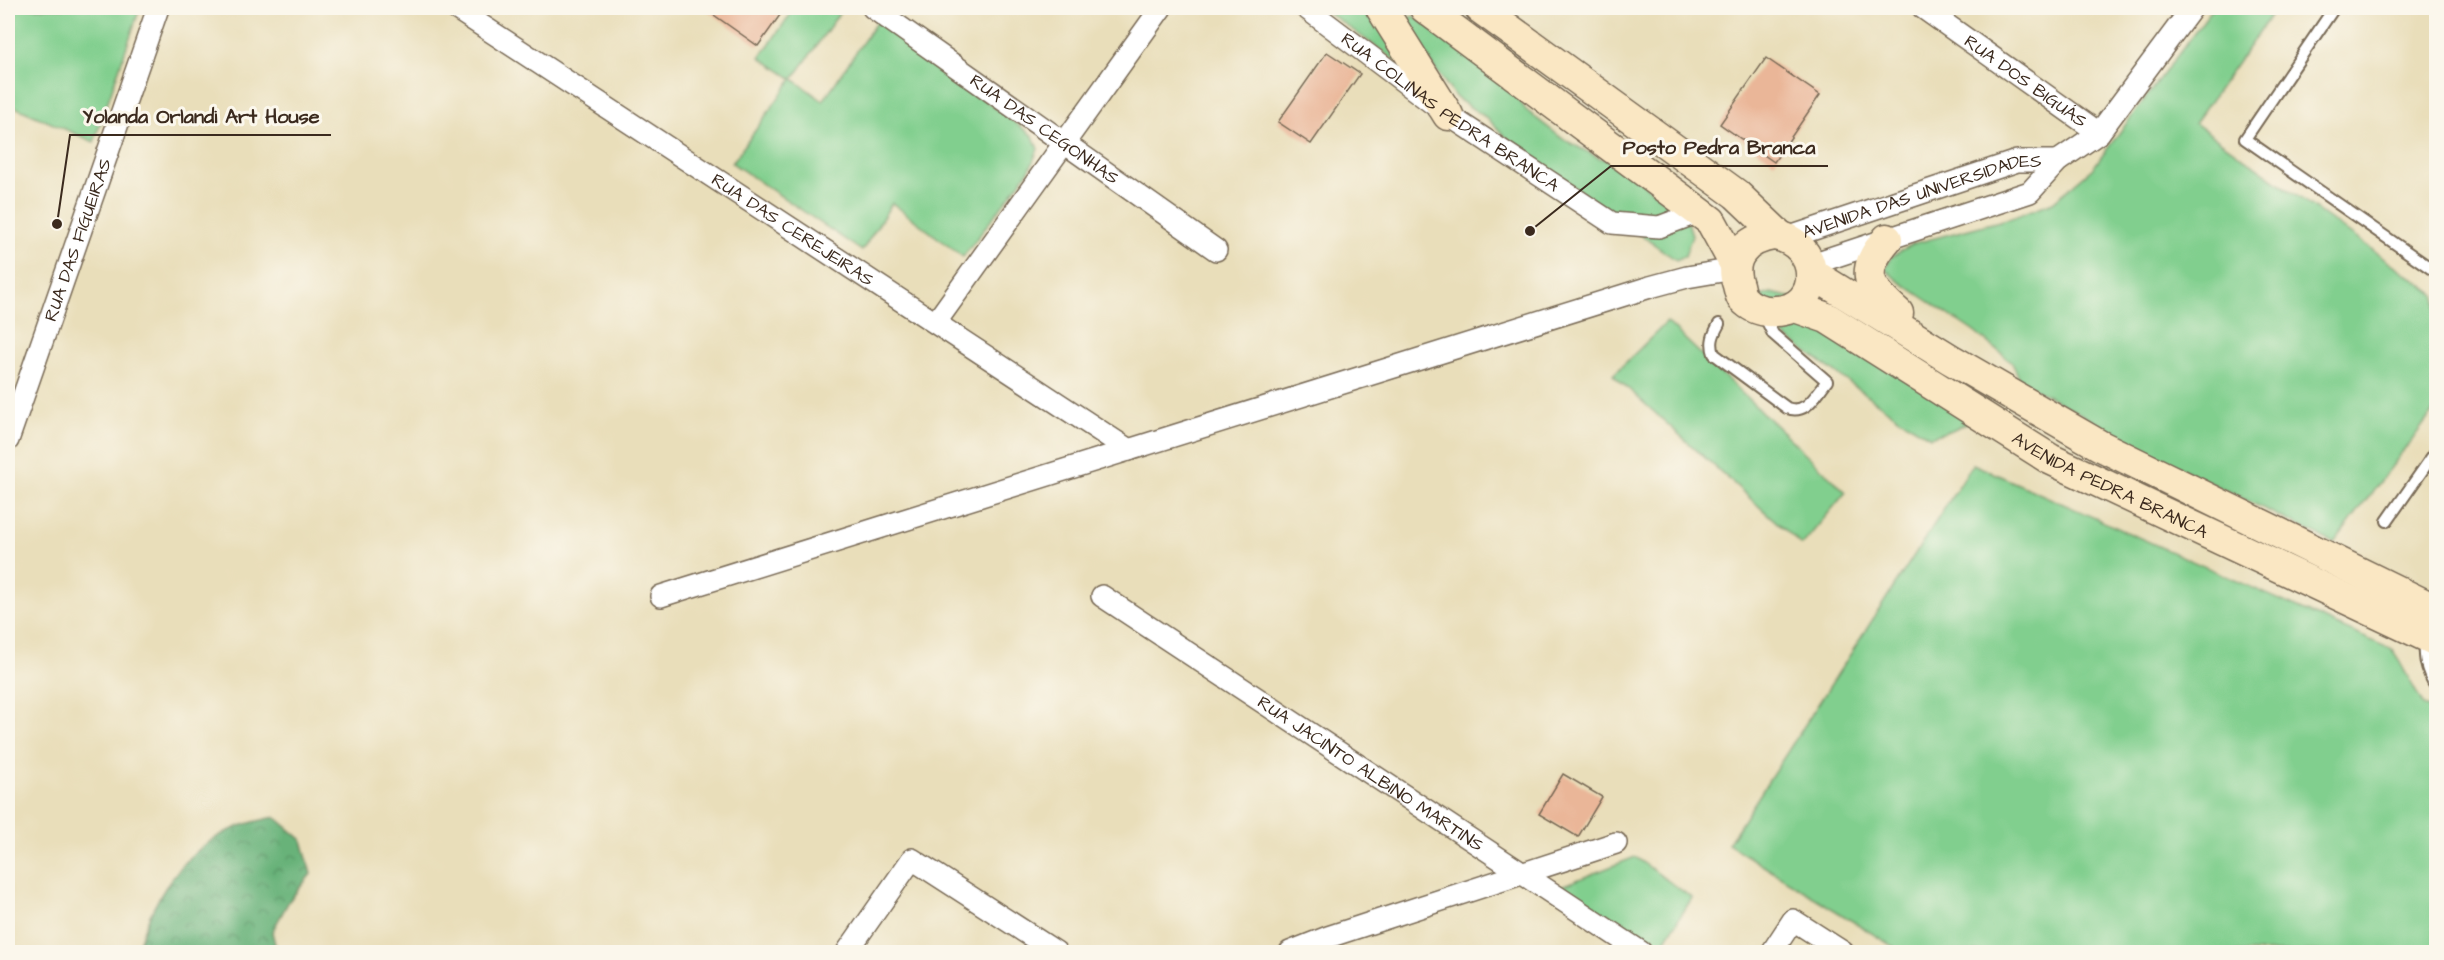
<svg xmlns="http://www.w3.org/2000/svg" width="2444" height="960" viewBox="0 0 2444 960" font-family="'Architects Daughter',sans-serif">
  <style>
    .green { fill: #81cf8e; stroke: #5e7c56; stroke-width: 1.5 }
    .forest { fill: url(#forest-crowns); stroke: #526e4c; stroke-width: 1.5 }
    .building { fill: #eab698 }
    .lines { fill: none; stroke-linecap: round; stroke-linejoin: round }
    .service-casing { stroke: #786955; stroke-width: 14 }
    .minor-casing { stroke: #786955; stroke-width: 24 }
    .secondary-casing { stroke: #786955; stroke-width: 33 }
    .service { stroke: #fff; stroke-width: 10 }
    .minor { stroke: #fff; stroke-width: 21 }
    .secondary { stroke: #fae7c3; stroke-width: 30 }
    .labels { text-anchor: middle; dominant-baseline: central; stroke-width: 6; stroke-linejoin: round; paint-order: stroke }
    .street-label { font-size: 18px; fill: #3b2a1e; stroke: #fbf7ec }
    .leader { fill: none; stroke: #3b2a1e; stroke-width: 2 }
    .callout-dot { fill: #3b2a1e; stroke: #fbf7ec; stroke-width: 2 }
    .callout-label { font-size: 20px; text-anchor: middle; font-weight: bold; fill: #3b2a1e; stroke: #fbf7ec; stroke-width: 6; stroke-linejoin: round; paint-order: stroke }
  </style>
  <defs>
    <pattern id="forest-crowns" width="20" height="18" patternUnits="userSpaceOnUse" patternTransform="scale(1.5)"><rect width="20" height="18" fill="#68b279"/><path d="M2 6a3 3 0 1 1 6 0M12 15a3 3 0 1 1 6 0" fill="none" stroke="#579163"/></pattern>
  </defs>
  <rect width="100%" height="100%" fill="#fbf7ec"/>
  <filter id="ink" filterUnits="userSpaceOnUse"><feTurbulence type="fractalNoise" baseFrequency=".0167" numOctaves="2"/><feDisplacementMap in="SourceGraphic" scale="12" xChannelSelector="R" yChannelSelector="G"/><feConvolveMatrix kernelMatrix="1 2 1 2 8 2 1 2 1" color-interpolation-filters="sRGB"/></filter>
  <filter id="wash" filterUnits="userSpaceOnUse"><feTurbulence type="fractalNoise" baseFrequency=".008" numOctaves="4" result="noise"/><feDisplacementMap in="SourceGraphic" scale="24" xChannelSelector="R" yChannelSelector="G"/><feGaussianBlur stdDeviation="1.35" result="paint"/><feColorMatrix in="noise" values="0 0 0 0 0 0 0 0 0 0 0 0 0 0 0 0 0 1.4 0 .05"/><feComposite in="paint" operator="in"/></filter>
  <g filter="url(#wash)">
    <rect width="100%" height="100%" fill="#e9deba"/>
    <!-- green -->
    <path class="green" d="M8,8h132l-46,134 -86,-38z
      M795,8h48l-50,71 30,22 54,-80 156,115 5,13 -8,20 -67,88 -71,-54 -30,48 -130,-88 60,-84 -32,-22z
      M1322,8h50l31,58z
      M2213,8h63l-81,115 241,172v113l-102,135 -174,-85 -139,-77 -10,-20 -38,-30 -76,-51 -12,-11 6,-12 21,-13 99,-26 42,-16 40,-34z
      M1414,16l92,66 20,28 37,29 36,19 18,4 70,57 5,16 -7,21 -9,4 -164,-117 -25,-25 -31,-20 -38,-53 -9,-25 1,-3z
      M1771,293l18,4 181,124 -18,9 -22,7 -30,-18 -153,-110 1,-9z
      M1667,322l179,170 -44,53 -189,-170z
      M1973,464l420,186 31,56 12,6v240h-534l-174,-108z
      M1635,857l57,41 -34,54h-13l-91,-63z"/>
    <!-- forest -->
    <path class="forest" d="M275,817l27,23 9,34 -22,27 -17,31 5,20h-141c17,-54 47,-104 102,-125 12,-5 25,-7 37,-10z"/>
    <g id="blocks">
      <!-- building -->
      <path class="building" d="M704,8h81l-27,38z
        M1327,52l33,22 -49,70 -33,-22z
        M1766,58l54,37 -46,67 -54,-38z
        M1563,774l39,23 -24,40 -39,-23z"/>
    </g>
  </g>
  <g filter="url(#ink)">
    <use href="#blocks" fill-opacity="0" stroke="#786955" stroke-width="1.5"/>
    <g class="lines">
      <defs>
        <path id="service" d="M2334,8l-89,131 191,133
          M1719,324c-6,11 -9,18 -5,30l73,54c20,7 28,-13 40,-27l-54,-47 -9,-19
          M2387,521l49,-70
          M2425,638c-1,19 0,32 11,48"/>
        <g id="minor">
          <path id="s1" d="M455,8l674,442"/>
          <path id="s2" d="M873,8l343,242"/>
          <path id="s3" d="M1306,8l142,107 164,108 47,4 40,-15"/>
          <path id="s4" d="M1923,8l176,125"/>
          <path id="s5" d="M1787,238l230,-77h41"/>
          <path d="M1809,265l221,-73 28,-31 41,-28 93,-125"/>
          <path d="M936,322l225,-314"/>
          <path id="s6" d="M8,440l150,-432"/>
          <path d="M661,596l989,-309 37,-10 47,-8"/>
          <path id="s7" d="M1102,596l539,356"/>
          <path d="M847,952l65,-93 144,93"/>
          <path d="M1290,952l38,-15 288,-94"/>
          <path d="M1772,952l21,-32 50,32"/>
        </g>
        <g id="secondary">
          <path d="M1381,8l67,107"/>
          <path d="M1425,8l286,213 23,42"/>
          <path d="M1480,8l256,186 43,41"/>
          <path d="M1774,235c49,8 50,75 1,76 -12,1 -24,-3 -33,-13 -2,-3 -3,-9 -4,-13 -10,-28 9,-46 36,-50z"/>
          <path d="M1887,239c-29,34 -19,48 11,74"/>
          <path d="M1813,274l137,85 149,86 337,165"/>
          <path id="s8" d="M1795,307l32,11 223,141 386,182"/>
        </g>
      </defs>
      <!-- service casing -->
      <use href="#service" class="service-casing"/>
      <!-- minor casing -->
      <use href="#minor" class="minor-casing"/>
      <!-- secondary casing -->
      <use href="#secondary" class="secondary-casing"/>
      <!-- service -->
      <use href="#service" class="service"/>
      <!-- minor -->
      <use href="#minor" class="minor"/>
      <!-- secondary -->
      <use href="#secondary" class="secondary"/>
    </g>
  </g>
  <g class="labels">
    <!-- street labels -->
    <g class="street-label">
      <text stroke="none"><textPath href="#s4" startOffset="126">RUA DOS BIGUÁS</textPath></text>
      <text stroke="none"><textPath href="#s3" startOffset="178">RUA COLINAS PEDRA BRANCA</textPath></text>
      <text stroke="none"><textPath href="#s2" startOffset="210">RUA DAS CEGONHAS</textPath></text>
      <text stroke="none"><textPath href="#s5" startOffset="142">AVENIDA DAS UNIVERSIDADES</textPath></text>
      <text stroke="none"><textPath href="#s1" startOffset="404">RUA DAS CEREJEIRAS</textPath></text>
      <text stroke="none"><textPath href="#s6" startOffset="212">RUA DAS FIGUEIRAS</textPath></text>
      <text stroke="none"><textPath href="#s8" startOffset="363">AVENIDA PEDRA BRANCA</textPath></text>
      <text stroke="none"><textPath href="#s7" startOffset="322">RUA JACINTO ALBINO MARTINS</textPath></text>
    </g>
  </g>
  <!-- callouts -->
  <path class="leader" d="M57 224L70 135H331M1530 231L1611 166H1828"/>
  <g class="callout-dot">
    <circle cx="57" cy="224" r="6"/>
    <circle cx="1530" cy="231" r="6"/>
  </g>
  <g class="callout-label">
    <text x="201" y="123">Yolanda Orlandi Art House</text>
    <text x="1719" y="154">Posto Pedra Branca</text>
  </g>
  <!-- margin -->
  <rect width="2444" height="960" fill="none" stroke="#fbf7ec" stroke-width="30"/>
</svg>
